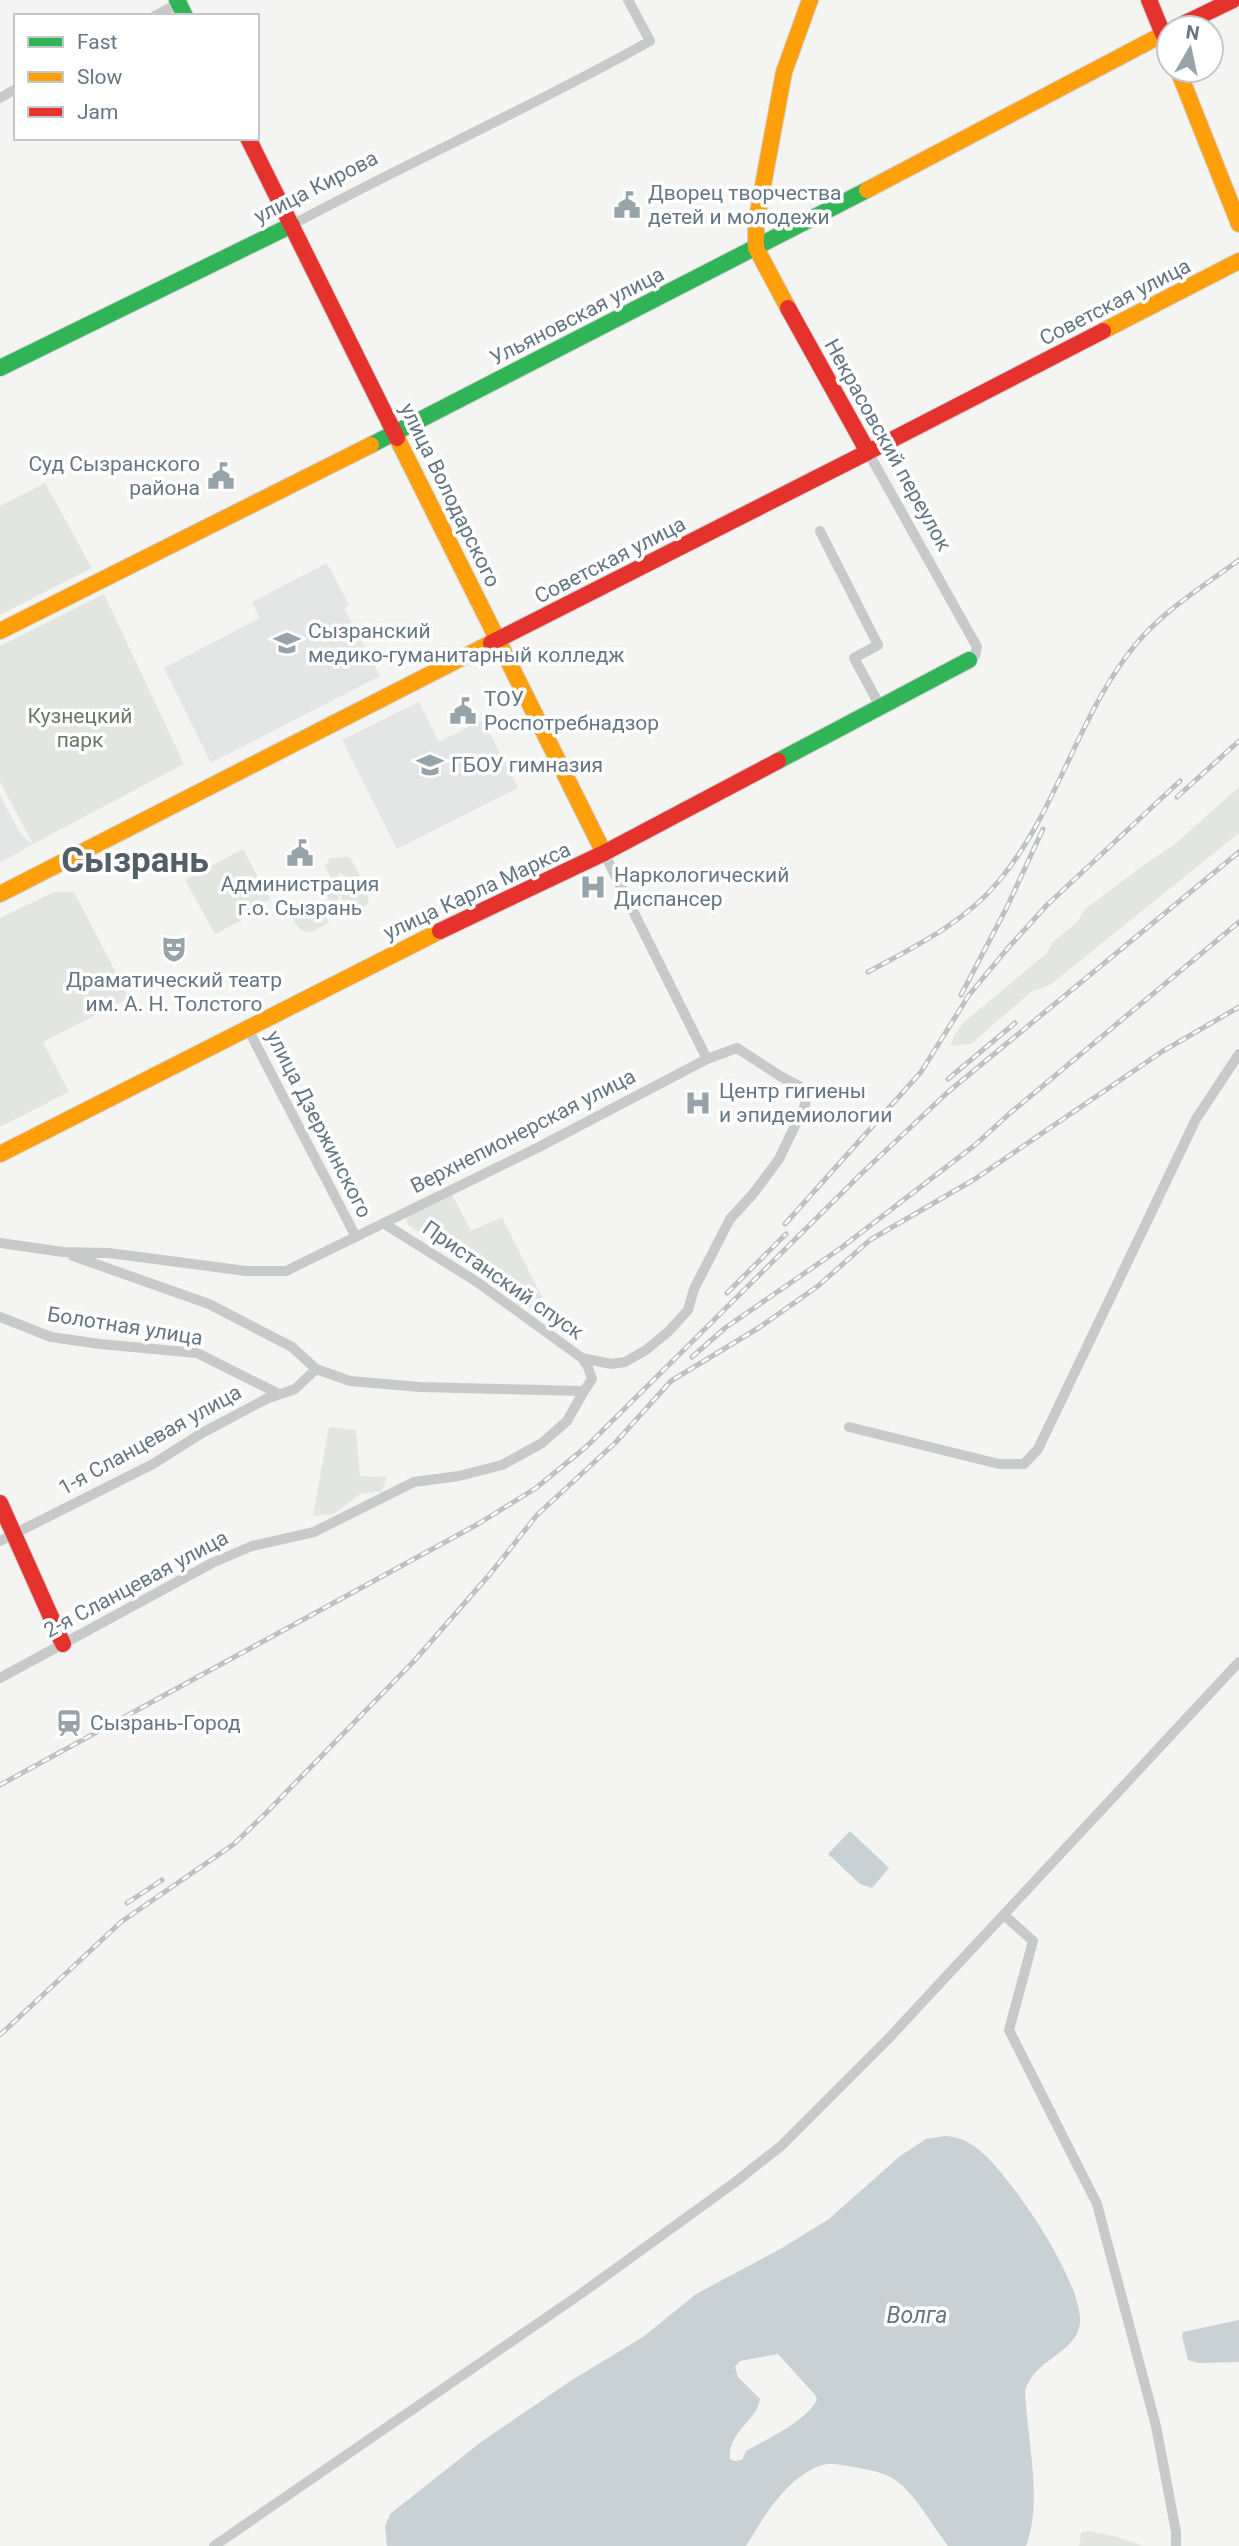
<svg xmlns="http://www.w3.org/2000/svg" width="1239" height="2546" viewBox="0 0 1239 2546" font-family="Roboto,sans-serif">
  <style>
    .built { fill: #e4e6e5 }
    .green { fill: #e3e6e0 }
    .water { fill: #c8d1d3; fill-rule: evenodd }
    .lines { fill: none; stroke-linecap: round; stroke-linejoin: round }
    .fast-casing { stroke: #d0d1d2; stroke-width: 18 }
    .slow-casing { stroke: #d0d1d2; stroke-width: 18 }
    .jam-casing { stroke: #d0d1d2; stroke-width: 18 }
    .street { stroke: #c8caca; stroke-width: 10 }
    .fast { stroke: #30b455; stroke-width: 16 }
    .slow { stroke: #ff9f0a; stroke-width: 16 }
    .jam { stroke: #e5322d; stroke-width: 16 }
    .rail-casing { stroke: #bec0c1; stroke-width: 5 }
    .rail { stroke: #fff; stroke-width: 2.5; stroke-dasharray: 8; stroke-linecap: butt }
    .labels { text-anchor: middle; dominant-baseline: central; stroke-width: 7; stroke-linejoin: round; paint-order: stroke }
    .street-label { font-size: 21px; fill: #647782; stroke: #fff }
    .poi-label { font-size: 21px; fill: #647782; stroke: #fff; text-anchor: start }
    .park-label { font-size: 21px; fill: #697963; stroke: #fff }
    .water-label { font-size: 23px; font-style: italic; fill: #60787f; stroke: #fff }
    .town-label { font-size: 35px; font-weight: bold; fill: #525f67; stroke: #fff }
  </style>
  <rect width="100%" height="100%" fill="#f4f4f2"/>
  <!-- built -->
  <path class="built" d="M327,563l22,42 -5,3 36,68 -169,87 -47,-95 96,-50 -8,-16z
    M419,702l20,40 44,-22 35,68 -121,61 -55,-109z
    M0,795l21,40 12,9 -33,19z"/>
  <!-- green -->
  <path class="green" d="M45,483l47,85 -92,47v-109z
    M104,594l80,170 -151,80 -33,-62v-136z
    M1239,787v46l-189,152 -19,7 -60,52 -20,2 3,-10 9,-13 84,-70 5,-10 25,-21 8,-13 60,-45 30,-20z
    M243,849l27,50 -30,16 2,5 -27,14 -30,-54z
    M348,857l3,2 15,29 3,14 -5,5 -8,-3 -4,8 -4,2 -5,-6 -2,-12h-2l-4,10 -9,-10 7,-11 11,-1 6,7 2,-2 -10,-16h-3l-1,6 -6,1 -7,-14 5,-8z
    M54,892h20l55,106 -86,44 26,50 -69,35v-209z
    M315,901h4l10,22 -17,9 -10,-1 -7,-8 -6,-16 5,-4 17,3z
    M452,1194l19,37 31,-14 40,80 -1,8 -7,4 -16,-4 -10,-15 -100,-65 -2,-8z
    M329,1427l27,3 4,46 27,1 -5,14 -22,3 -26,20 -21,2z
    M1088,2531l26,5 30,10h-65l2,-13z"/>
  <!-- water -->
  <path class="water" d="M850,1831l39,37 -17,20 -12,-4 -32,-30z
    M945,2136c14,1 23,5 34,14 30,23 111,141 100,178 -7,26 -45,32 -54,63 2,47 18,112 1,155h-78c-15,-20 -28,-43 -45,-60 -13,-12 -27,-15 -44,-18 -11,-2 -26,-6 -37,-3 -35,12 -58,51 -76,81h-359l-2,-20 5,-12 91,-72 91,-62 71,-43 53,-43 86,-46 47,-29 71,-63 26,-17zM778,2354l37,41 2,5c-12,22 -50,39 -71,51l-4,9 -7,1 -5,-2c-3,-27 27,-38 30,-60l-22,-22 -3,-10 5,-6z
    M1239,2320v42l-41,1 -10,-3 -6,-24 1,-4z"/>
  <g class="lines">
    <defs>
      <path id="fast" d="M177,0l8,16
        M1163,34l6,14
        M0,368l292,-143
        M371,445l496,-255
        M778,761l191,-101"/>
      <path id="slow" d="M1178,70l61,154
        M867,190l302,-159
        M788,308l-32,-60v-25l28,-151 26,-72
        M1103,331l136,-70
        M397,438l207,415
        M0,631l371,-186
        M0,894l491,-251
        M0,1154l440,-223"/>
      <path id="jam" d="M1149,0l14,34
        M1175,28l58,-28
        M248,138l149,300
        M868,452l235,-121
        M491,643l377,-191 -80,-144
        M440,931l164,-78 174,-92
        M0,1503l63,141"/>
    </defs>
    <!-- fast casing -->
    <use href="#fast" class="fast-casing"/>
    <!-- slow casing -->
    <use href="#slow" class="slow-casing"/>
    <!-- jam casing -->
    <use href="#jam" class="jam-casing"/>
    <!-- street -->
    <path class="street" d="M155,16l28,-15
      M0,98l16,-9
      M292,225c118,-64 241,-118 358,-184l-22,-41
      M868,452l109,195 -2,9 -6,4
      M820,531l58,114 -24,13 27,50
      M604,853l103,206
      M248,1029l108,208
      M0,1243l63,9 46,1 137,18h40l253,-124 168,-88 30,-11 43,28 19,10 7,8 -1,11 -26,54 -26,35 -23,25 -36,70 -6,21 -19,21 -23,19 -21,12 -14,2 -29,-6
      M73,1256l136,48 83,43 24,22 34,12 70,6 164,4 8,-12 -4,-12 -6,-9 -105,-76 -94,-59
      M0,1317l51,20 49,7 97,9 82,41
      M849,1427l150,37h25l14,-15 158,-330 43,-65
      M0,1541l153,-77 49,-31 64,-34 29,-10 21,-20
      M0,1678l212,-115 40,-17 62,-14 100,-50 45,-6 43,-11 40,-22 25,-22 17,-30
      M1004,1915l29,26 -24,89 88,174 59,222 20,106v14
      M214,2546l368,-253 152,-110 47,-37 107,-107 351,-377"/>
    <!-- fast -->
    <use href="#fast" class="fast"/>
    <!-- slow -->
    <use href="#slow" class="slow"/>
    <!-- jam -->
    <use href="#jam" class="jam"/>
    <defs>
      <path id="rail" d="M1177,797l62,-56
        M868,972c46,-25 96,-49 130,-90 60,-71 79,-167 138,-238 28,-34 68,-58 103,-84
        M961,995l46,-88 36,-78
        M948,1079l67,-56
        M785,1224l136,-152 48,-77 39,-47 39,-43 133,-124
        M727,1293l59,-59
        M692,1357l33,-29 116,-80 134,-103 34,-31 230,-192
        M0,1785l478,-261 58,-36 50,-41 276,-274 86,-81 291,-240
        M127,1903l35,-23
        M0,2035l121,-113 113,-78 32,-31 149,-153 75,-86 47,-59 78,-72 56,-62 89,-54 58,-41 52,-46 105,-61 188,-128 76,-44"/>
    </defs>
    <!-- rail casing -->
    <use href="#rail" class="rail-casing"/>
    <!-- rail -->
    <use href="#rail" class="rail"/>
  </g>
  <!-- icons -->
  <defs>
    <symbol id="civic-bare" viewBox="-9 -9 18 18"><path d="M-.6-6.5H3V-4.5H.6V-3L4-1V1h2V6H-6V1h2V-1L-.6-3ZM-1.2 2.5V6h2.4V2.5Z" fill="#96a3a9" stroke="#fff" stroke-width="2.5" paint-order="stroke"/></symbol>
    <symbol id="university-bare" viewBox="-9 -9 18 18"><path d="M0-5L7-2L0 1L-7-2ZM-4 1L0 2.5L4 1V4Q0 6-4 4Z" fill="#96a3a9" stroke="#fff" stroke-width="2.5" paint-order="stroke"/></symbol>
    <symbol id="school-bare" viewBox="-9 -9 18 18"><path d="M0-5L7-2L0 1L-7-2ZM-4 1L0 2.5L4 1V4Q0 6-4 4Z" fill="#96a3a9" stroke="#fff" stroke-width="2.5" paint-order="stroke"/></symbol>
    <symbol id="hospital-bare" viewBox="-9 -9 18 18"><path d="M-5-5h3v3.5h4V-5h3V5h-3V1.5h-4V5h-3Z" fill="#96a3a9" stroke="#fff" stroke-width="2.5" paint-order="stroke"/></symbol>
    <symbol id="theatre-bare" viewBox="-9 -9 18 18"><path d="M-5-5.5Q0-4 5-5.5V0Q5 5 0 6Q-5 5-5 0ZM-3.3-2.5H-1v1.5H-3.3ZM1-2.5H3.3v1.5H1ZM-2.8 1Q0 5.5 2.8 1Z" fill="#96a3a9" stroke="#fff" stroke-width="2.5" paint-order="stroke"/></symbol>
    <symbol id="station-bare" viewBox="-9 -9 18 18"><path d="M-3-6H3Q5-6 5-4V2Q5 4 3 4L4.5 6H3L1.5 4h-3L-3 6H-4.5L-3 4Q-5 4-5 2V-4Q-5-6-3-6ZM-3.5-4v3h7v-3ZM-3.5 1v1.5H-2V1ZM2 1v1.5H3.5V1Z" fill="#96a3a9" stroke="#fff" stroke-width="2.5" paint-order="stroke"/></symbol>
  </defs>
  <g fill-rule="evenodd">
    <use href="#civic-bare" x="608" y="186" width="38" height="38"/>
    <use href="#civic-bare" x="202" y="457" width="38" height="38"/>
    <use href="#university-bare" x="268" y="624" width="38" height="38"/>
    <use href="#civic-bare" x="444" y="692" width="38" height="38"/>
    <use href="#school-bare" x="411" y="746" width="38" height="38"/>
    <use href="#civic-bare" x="281" y="834" width="38" height="38"/>
    <use href="#hospital-bare" x="574" y="868" width="38" height="38"/>
    <use href="#theatre-bare" x="155" y="930" width="38" height="38"/>
    <use href="#hospital-bare" x="679" y="1084" width="38" height="38"/>
    <use href="#station-bare" x="50" y="1704" width="38" height="38"/>
  </g>
  <g class="labels">
    <!-- street labels -->
    <g class="street-label">
      <text transform="translate(316 187) rotate(-27)">улица Кирова</text>
      <text transform="translate(1115 302) rotate(-27)">Советская улица</text>
      <text transform="translate(577 316) rotate(-27)">Ульяновская улица</text>
      <text transform="translate(888 445) rotate(61)">Некрасовский переулок</text>
      <text transform="translate(450 495) rotate(64)">улица Володарского</text>
      <text transform="translate(610 560) rotate(-27)">Советская улица</text>
      <text transform="translate(477 891) rotate(-25)">улица Карла Маркса</text>
      <text transform="translate(319 1124) rotate(63)">улица Дзержинского</text>
      <text transform="translate(523 1131) rotate(-27)">Верхнепионерская улица</text>
      <text transform="translate(503 1280) rotate(35)">Пристанский спуск</text>
      <text transform="translate(125 1326) rotate(9)">Болотная улица</text>
      <text transform="translate(150 1440) rotate(-29)">1-я Сланцевая улица</text>
      <text transform="translate(136 1584) rotate(-28)">2-я Сланцевая улица</text>
    </g>
    <!-- poi labels -->
    <g class="poi-label">
      <text x="648" y="193">Дворец творчества<tspan x="648" dy="24">детей и молодежи</tspan></text>
      <text x="200" y="464" text-anchor="end">Суд Сызранского<tspan x="200" dy="24">района</tspan></text>
      <text x="308" y="631">Сызранский<tspan x="308" dy="24">медико-гуманитарный колледж</tspan></text>
      <text x="484" y="699">ТОУ<tspan x="484" dy="24">Роспотребнадзор</tspan></text>
      <text x="451" y="765">ГБОУ гимназия</text>
      <text x="614" y="875">Наркологический<tspan x="614" dy="24">Диспансер</tspan></text>
      <text x="300" y="884" text-anchor="middle">Администрация<tspan x="300" dy="24">г.о. Сызрань</tspan></text>
      <text x="174" y="980" text-anchor="middle">Драматический театр<tspan x="174" dy="24">им. А. Н. Толстого</tspan></text>
      <text x="719" y="1091">Центр гигиены<tspan x="719" dy="24">и эпидемиологии</tspan></text>
      <text x="90" y="1723">Сызрань-Город</text>
    </g>
    <!-- park labels -->
    <g class="park-label">
      <text x="80" y="716">Кузнецкий<tspan x="80" dy="24">парк</tspan></text>
    </g>
    <!-- water labels -->
    <g class="water-label">
      <text x="917" y="2315">Волга</text>
    </g>
    <!-- town labels -->
    <g class="town-label">
      <text x="135" y="860">Сызрань</text>
    </g>
  </g>
  <!-- legend -->
  <rect x="14" y="14" width="245" height="126" fill="#ffffff" stroke="#c1c9cd" stroke-width="2"/>
  <rect x="28" y="37" width="35" height="10" fill="#30b455" stroke="#c1c9cd" stroke-width="2"/>
  <text x="77" y="49" font-size="21" fill="#647782">Fast</text>
  <rect x="28" y="72" width="35" height="10" fill="#ff9f0a" stroke="#c1c9cd" stroke-width="2"/>
  <text x="77" y="84" font-size="21" fill="#647782">Slow</text>
  <rect x="28" y="107" width="35" height="10" fill="#e5322d" stroke="#c1c9cd" stroke-width="2"/>
  <text x="77" y="119" font-size="21" fill="#647782">Jam</text>
  <!-- north arrow -->
  <g transform="translate(1190 49) rotate(9)"><circle r="33" fill="#ffffff" stroke="#c1c9cd" stroke-width="2"/>
  <path d="M0-5L12 26L0 18L-12 26Z" fill="#96a3a9"/>
  <text y="-10" font-size="19" font-weight="bold" text-anchor="middle" fill="#647782">N</text>
  </g>
</svg>
